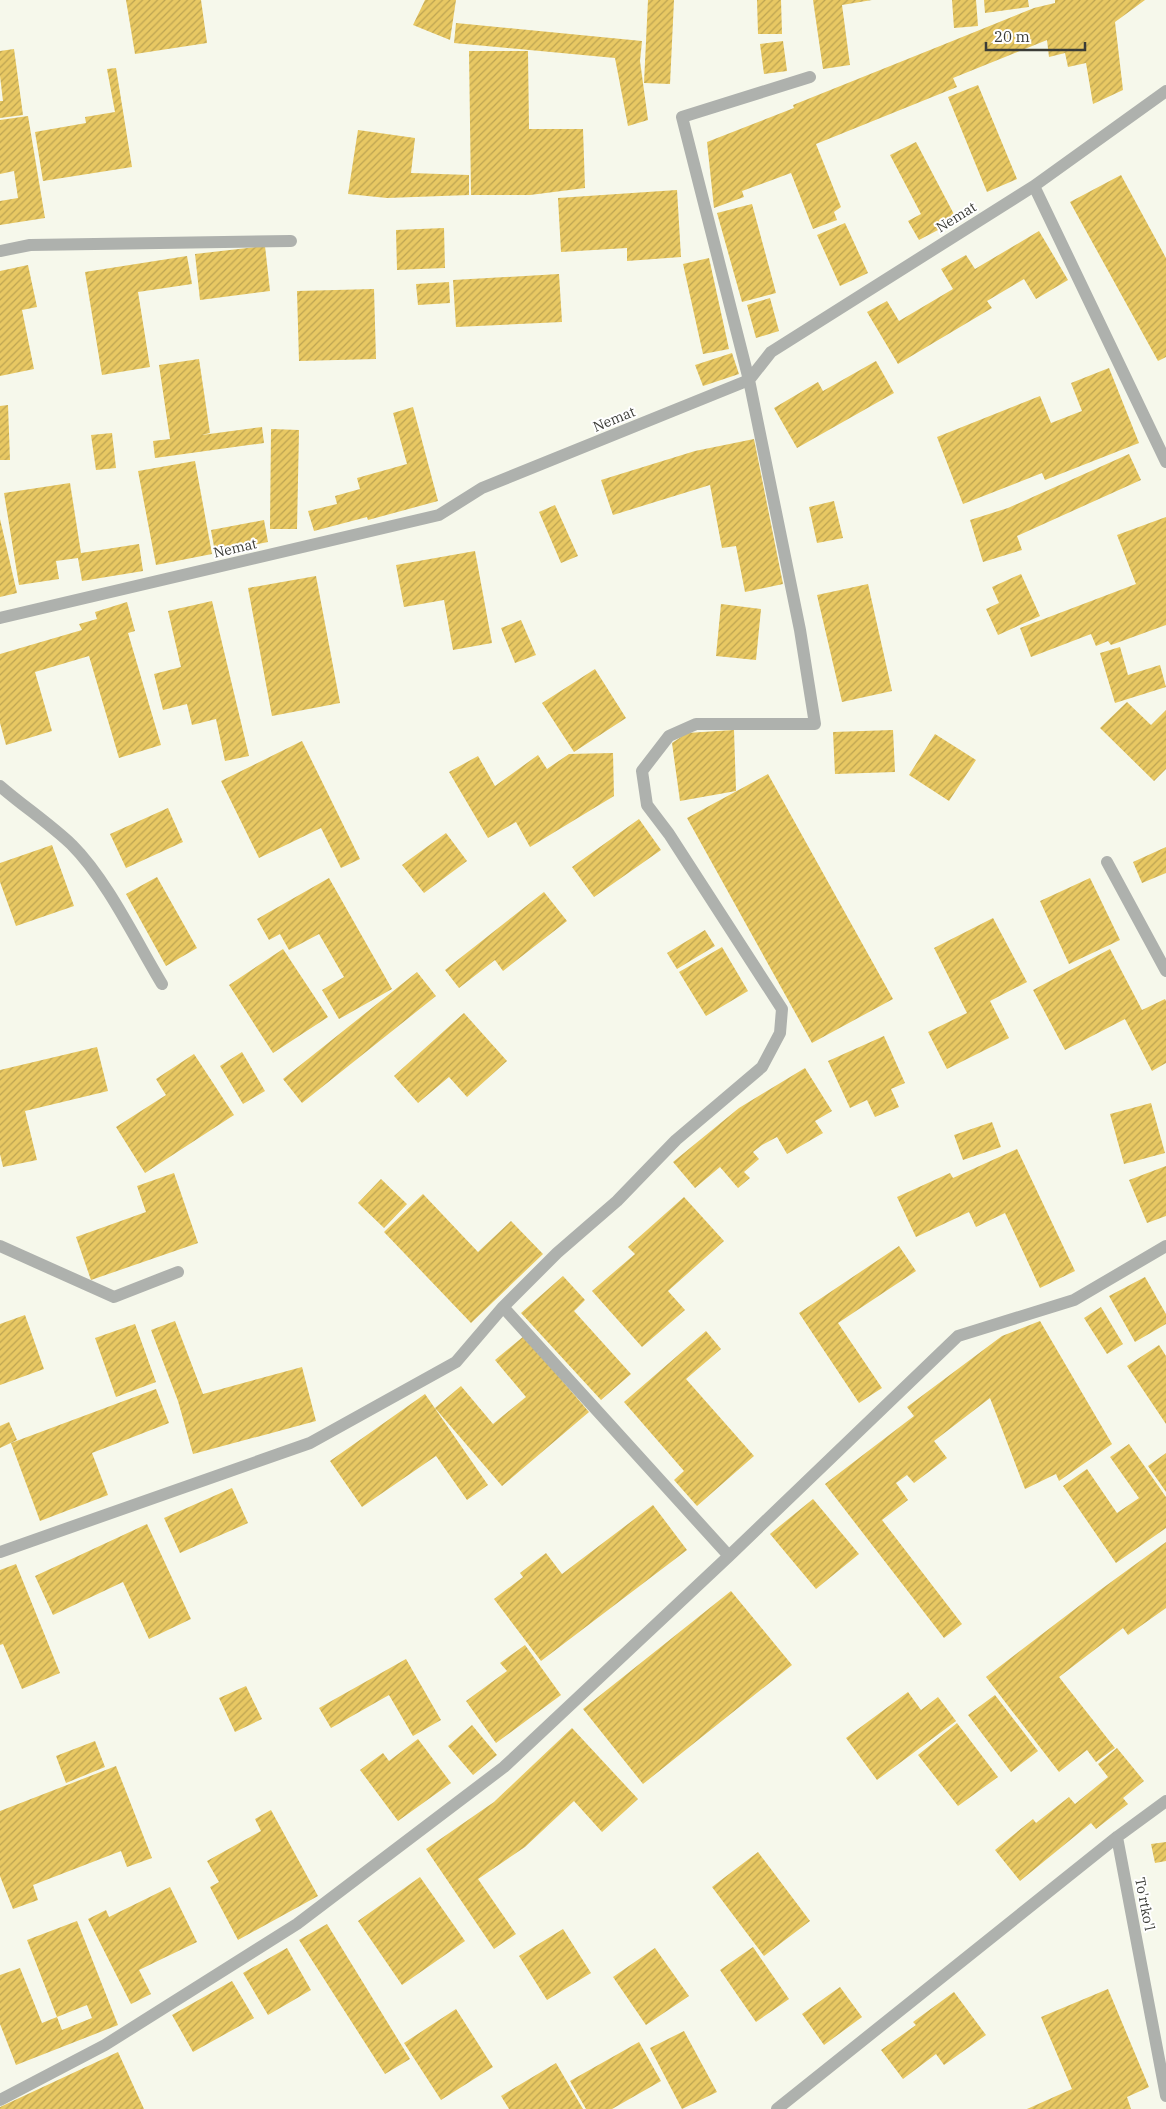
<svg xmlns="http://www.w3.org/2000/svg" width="1166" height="2109" viewBox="0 0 1166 2109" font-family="'IBM Plex Serif',serif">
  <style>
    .building { fill: url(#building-hatch) }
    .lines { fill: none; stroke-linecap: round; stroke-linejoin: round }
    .minor { stroke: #aeb1ad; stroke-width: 12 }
    .labels { text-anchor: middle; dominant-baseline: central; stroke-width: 4; stroke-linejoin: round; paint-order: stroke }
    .street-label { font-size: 14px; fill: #3b3c37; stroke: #fff }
  </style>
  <defs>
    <pattern id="building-hatch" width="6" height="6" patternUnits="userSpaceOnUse" patternTransform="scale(1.25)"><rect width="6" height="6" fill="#e8c863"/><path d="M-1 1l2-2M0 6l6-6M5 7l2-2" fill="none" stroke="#bda452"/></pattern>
  </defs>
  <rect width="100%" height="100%" fill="#f6f8eb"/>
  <!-- building -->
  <path class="building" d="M126,0h75l6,43 -72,11z
    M425,0h31l-6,40 -37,-15z
    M648,0h26l-4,84 -26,-1z
    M757,0h24l1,34h-24z
    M813,0h59l-30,5 8,60 -27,4z
    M952,0h24l2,26 -24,2z
    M984,0h44l1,7 -44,6z
    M1055,0h90l-30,22 8,68 -30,14 -7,-41 -18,4 -3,-14 -16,4 -2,-17 -94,38 4,9 -141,57 25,63 -7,5 3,8 -24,9 -22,-56 -49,18 2,6 -30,11 -7,-66 87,-34 -1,-3 147,-59 94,-38 21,-5z
    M456,23l186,18 -2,20 8,59 -20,6 -13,-68 -161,-15z
    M783,41l4,30 -23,3 -4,-30z
    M14,49l9,66 -23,3v-17h3l-3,-25v-25z
    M469,51h59l1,78h54l2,59 -55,7h-59z
    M116,68l16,99 -89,14 -8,-49 51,-9 -1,-6 30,-5 -8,-43z
    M978,85l39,94 -30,13 -39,-95z
    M28,116l17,102 -45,7v-24l18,-3 -4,-27 -14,3v-54z
    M358,130l57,8 -4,35 58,2v20l-82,3 -39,-4z
    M916,142l41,78 -38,20 -11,-19 13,-7 -31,-59z
    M1121,175l45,83v99l-8,4 -88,-159z
    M677,190l4,67 -54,4v-13l-66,4 -3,-54z
    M752,204l24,89 -34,9 -25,-89z
    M845,223l23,50 -28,13 -23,-51z
    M444,228l1,40 -48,2 -1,-40z
    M1039,231l29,49 -32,19 -12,-20 -37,22 5,7 -94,56 -31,-52 20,-11 12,20 54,-32 -12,-20 25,-14 9,14z
    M265,246l5,45 -70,9 -5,-46z
    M187,256l5,28 -54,8 12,75 -48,8 -17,-103z
    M709,258l20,91 -26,5 -20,-90z
    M28,265l9,42 -15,3 12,59 -34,7v-105z
    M559,274l3,48 -106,5 -3,-47z
    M449,282l1,21 -32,2 -2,-21z
    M374,289l2,70 -77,2 -2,-70z
    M770,298l9,33 -23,7 -9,-33z
    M732,353l7,21 -36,12 -8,-21z
    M199,359l11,74 -8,2 60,-8 2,16 -109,15 -2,-17 17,-2 -11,-74z
    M876,361l18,32 -97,55 -23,-40 44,-26 5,9z
    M1109,368l30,75 -94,37 -3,-7 -79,31 -26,-67 103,-41 11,27 31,-12 -11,-28z
    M8,405l2,55h-10v-54z
    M413,407l25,94 -70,19 -1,-3 -53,14 -6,-20 29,-7 -2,-8 25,-7 -3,-11 50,-14 -14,-51z
    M271,429l28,1 -2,99h-27z
    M112,433l4,35 -20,2 -5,-35z
    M754,439l29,145 -38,8 -9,-46 -14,2 -12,-63 -97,30 -12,-35 94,-29z
    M1129,454l12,26 -124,56 5,14 -39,12 -13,-42 38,-12z
    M195,461l17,93 -56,11 -18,-94z
    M70,483l11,70 58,-9 4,27 -61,10 -4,-23 -22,3 3,18 -40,6 -15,-92z
    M834,501l9,37 -26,5 -8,-36z
    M555,505l23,51 -17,7 -22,-51z
    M1166,517v108l-55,20 -3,-4 -12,5 -5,-12 -60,23 -11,-29 116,-44 -19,-49z
    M0,519l17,74 -17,4z
    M264,520l4,22 -53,10 -4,-22z
    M475,551l17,92 -39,7 -9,-50 -40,7 -8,-42z
    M1021,574l19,42 -42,19 -12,-26 13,-6 -7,-16z
    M316,576l24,127 -68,13 -24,-128z
    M868,584l24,107 -50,11 -25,-107z
    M212,601l37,155 -24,5 -9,-42 -24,6 -5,-21 -24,6 -9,-36 27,-7 -13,-56z
    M127,602l8,29 -7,2 33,112 -42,13 -30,-102 -54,16 17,59 -46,14 -6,-22v-69l82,-24 -3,-6 18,-5 -2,-7z
    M721,604l40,5 -5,51 -40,-4z
    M521,620l15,35 -21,8 -14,-35z
    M1120,647l8,28 32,-10 6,22 -51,16 -15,-50z
    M595,669l31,49 -52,34 -32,-49z
    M1127,702l24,23 15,-15v59l-12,12 -54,-53z
    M734,730l2,61 -56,10 -8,-58 15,-10z
    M893,730l2,42 -60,2 -2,-42z
    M935,734l41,26 -27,41 -40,-26z
    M302,741l58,118 -19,9 -20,-40 -62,30 -38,-77z
    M613,753l1,43 -84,51 -14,-25 -28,16 -39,-66 29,-16 17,30 43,-31 9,14 22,-15z
    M768,774l125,225 -81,44 -125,-225z
    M168,808l15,34 -57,26 -16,-34z
    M639,819l22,31 -67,47 -22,-30z
    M446,833l21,28 -43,32 -22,-28z
    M52,845l22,61 -58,20 -16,-44v-19z
    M1166,847v26l-24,10 -9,-21z
    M157,877l40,71 -31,18 -40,-72z
    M329,878l63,111 -53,30 -17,-29 22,-13 -25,-43 -30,16 -9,-16 -11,6 -12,-21z
    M1090,878l30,62 -51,24 -29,-63z
    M544,892l23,29 -64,50 -8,-11 -36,28 -14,-18z
    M993,918l34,64 -37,19 19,37 -62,31 -19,-37 39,-19 -33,-65z
    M705,930l10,16 -38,23 -10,-16z
    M722,947l26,44 -42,25 -27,-44z
    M283,949l45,68 -55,36 -44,-68z
    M1110,949l32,61 23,-11 1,2v62l-14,8 -27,-52 -60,31 -32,-60z
    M417,972l19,24 -134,107 -19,-24z
    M464,1013l43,48 -40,36 -18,-20 -31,26 -24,-27z
    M884,1036l21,47 -14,6 8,18 -24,10 -8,-17 -17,8 -22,-47z
    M97,1047l11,44 -83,20 12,49 -34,7 -3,-13v-84z
    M242,1052l23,39 -22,13 -23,-38z
    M194,1054l40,61 -89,58 -29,-46 50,-32 -10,-16z
    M805,1068l27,43 -17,10 8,12 -36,21 -10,-17 -15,8 -9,7 6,7 -15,13 6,6 -12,10 -18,-21 -25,21 -22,-26 66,-54z
    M1151,1103l14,50 -41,11 -14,-50z
    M992,1122l9,25 -38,13 -9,-25z
    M1017,1149l58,122 -35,17 -35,-75 -29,14 -7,-15 -53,25 -19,-40 53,-24 3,5z
    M1166,1166v50l-19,7 -18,-43z
    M174,1173l24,70 -107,37 -15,-43 70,-25 -9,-26z
    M381,1179l26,25 -23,24 -26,-25z
    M423,1194l55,58 33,-31 32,33 -72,69 -87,-91z
    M684,1197l40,44 -56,50 17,19 -43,37 -50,-56 43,-37 -7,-7z
    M899,1246l17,25 -78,52 44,65 -23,15 -60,-90z
    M563,1276l22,24 -11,11 57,63 -30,26 -80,-87z
    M1145,1277l21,37v10l-31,18 -26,-46z
    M1101,1307l22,37 -16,10 -23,-36z
    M25,1315l19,54 -44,16v-61z
    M175,1321l28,73 99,-27 14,54 -123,33 -15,-53 -27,-71z
    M1040,1321l72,123 -53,37 -3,-7 -31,15 -35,-91 -56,43 13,17 -33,25 -7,-8 -11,8 12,17 -26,20 80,104 -18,14 -119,-154 89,-68 -7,-9 95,-71z
    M135,1324l21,58 -40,15 -21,-59z
    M706,1331l15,18 -35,30 68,77 -57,50 -23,-26 10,-9 -60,-69z
    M524,1336l65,76 -87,74 -67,-78 26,-22 32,38 33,-27 -31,-37z
    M1159,1345l7,11v68l-39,-58z
    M156,1389l13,34 -77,30 16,42 -68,26 -29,-78z
    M425,1394l63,91 -21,15 -31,-44 -74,51 -32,-46z
    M9,1422l8,18 -17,8v-22z
    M1129,1444l37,53v31l-50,35 -53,-77 24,-17 30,44 22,-15 -29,-41z
    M1166,1453v39l-18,-26z
    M232,1488l16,35 -68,30 -16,-35z
    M813,1499l46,55 -43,35 -46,-55z
    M653,1505l34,45 -146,111 -47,-62 29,-22 -3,-4 26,-20 16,21z
    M147,1524l44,95 -42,20 -26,-57 -70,33 -18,-39z
    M1166,1542v66l-38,27 -5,-7 -64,49 56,71 -19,14 -9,-12 -28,22 -73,-95 110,-84z
    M16,1564l44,109 -38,16 -19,-45 -3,1v-75z
    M731,1591l61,74 -149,119 -60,-75z
    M525,1645l36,50 -65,48 -30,-42 41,-30 -7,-8z
    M406,1659l35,61 -28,16 -24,-41 -58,33 -12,-20z
    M246,1686l16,33 -27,13 -16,-34z
    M908,1692l13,18 17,-13 18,24 -79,59 -31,-42z
    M995,1695l43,56 -27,21 -43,-57z
    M957,1723l41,54 -40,29 -40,-51z
    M472,1725l25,30 -24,20 -25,-29z
    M572,1728l66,71 -36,33 -28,-31 -49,46 -47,32 38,55 -22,15 -68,-100 68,-47z
    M418,1739l33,44 -53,38 -38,-51 23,-17 6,8z
    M95,1741l10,26 -39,16 -10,-27z
    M1117,1748l27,33 -21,17 5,6 -32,25 -5,-6 -71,58 -25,-31 38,-31 3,4 33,-26 6,7 33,-27 -10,-13z
    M116,1766l36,92 -25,9 -6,-16 -88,34 5,15 -25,9 -13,-33v-65z
    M271,1810l47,86 -80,44 -28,-53 9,-5 -12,-21 54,-30 -6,-12z
    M1166,1842v19l-11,2 -4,-19z
    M758,1852l52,69 -46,35 -52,-69z
    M420,1877l45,64 -63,44 -44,-64z
    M170,1887l27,55 -58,28 12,24 -20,10 -43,-85 18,-9 3,7z
    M77,1921l41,104 -102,40 -16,-41v-49l20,-7 22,55 15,-6 5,13 30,-12 -5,-13 -30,12 -30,-77z
    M327,1924l83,135 -25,15 -86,-134z
    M563,1929l28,44 -44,27 -28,-44z
    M753,1947l36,52 -33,23 -36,-52z
    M287,1948l24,42 -43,25 -25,-42z
    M655,1948l34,48 -43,29 -33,-48z
    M232,1981l22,37 -61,34 -21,-37z
    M840,1987l22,30 -38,28 -22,-31z
    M1108,1989l41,98 -22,10 4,12h-104l45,-20 -31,-72z
    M954,1992l32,43 -42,30 -8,-11 -33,25 -22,-29 35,-25 -3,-3z
    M456,2009l37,58 -52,33 -37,-57z
    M684,2031l33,61 -35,17 -32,-61z
    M639,2042l22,39 -49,28h-26l-16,-28z
    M118,2052l26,57h-144v-2z
    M556,2063l27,46h-74l-8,-13z"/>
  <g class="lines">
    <!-- minor -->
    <path class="minor" d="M1034,186l132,276
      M0,251l30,-6 261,-4
      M0,618l439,-103 43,-27 267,-108 22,-28 263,-166 132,-95
      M0,786c23,20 50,38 72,59 35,35 64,96 90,139
      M1107,862l59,109
      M0,1246l114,51 64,-25
      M503,1307l226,249
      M0,1552l310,-109 146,-81 47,-55 54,-54 60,-52 59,-61 86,-73 18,-34 2,-24 -113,-175 -22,-29 -5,-34 27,-35 27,-12h119l-15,-94 -51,-250 -67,-263 128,-40
      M1117,1837l49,259
      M0,2100l105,-55 192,-121 207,-157 225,-211 229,-220 116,-36 92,-54
      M777,2109l340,-272 49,-36"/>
  </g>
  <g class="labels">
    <!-- street labels -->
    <g class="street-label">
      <text transform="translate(956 217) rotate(-32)">Nemat</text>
      <text transform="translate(614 419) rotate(-22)">Nemat</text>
      <text transform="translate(235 548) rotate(-13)">Nemat</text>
      <text transform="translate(1145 1904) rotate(79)">To'rtko'l</text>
    </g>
  </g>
  <!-- scale -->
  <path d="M986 42v8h99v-8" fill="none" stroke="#3b3c37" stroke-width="2.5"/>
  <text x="994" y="42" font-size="15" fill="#3b3c37" stroke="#ffffff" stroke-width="4" paint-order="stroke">20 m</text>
</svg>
